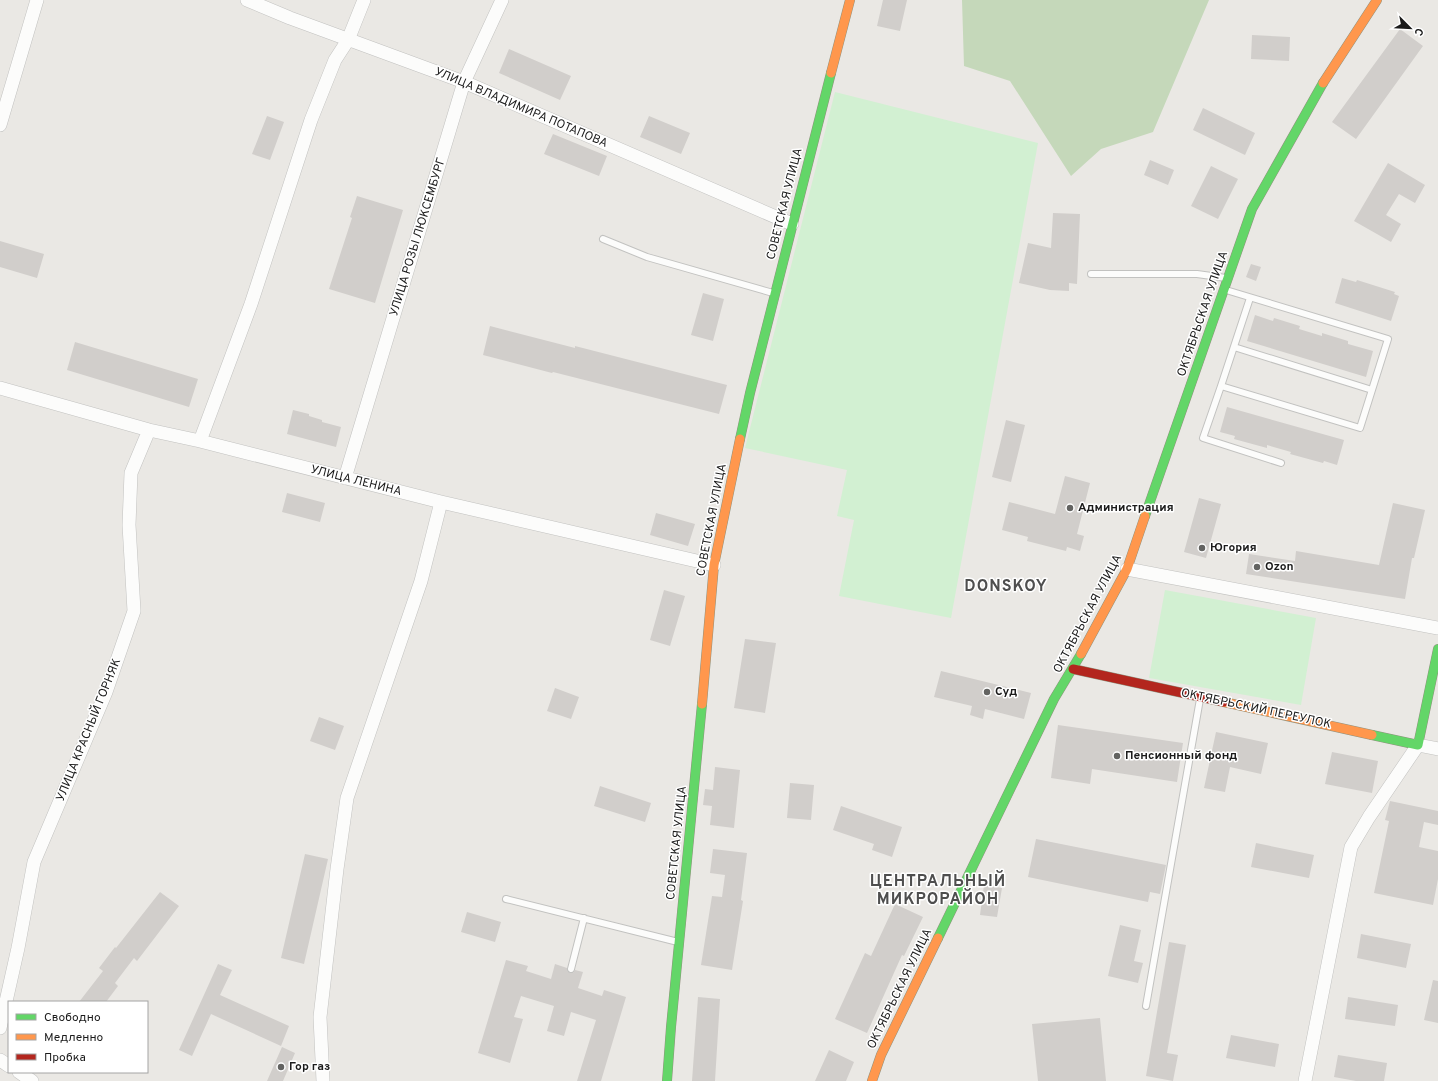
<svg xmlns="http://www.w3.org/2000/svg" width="1438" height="1081" viewBox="0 0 1438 1081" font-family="Overpass,sans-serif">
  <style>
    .forest { fill: #c5d8ba }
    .park { fill: #d2f0d2 }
    .building { fill: #d1cecb }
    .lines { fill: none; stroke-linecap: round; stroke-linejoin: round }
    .lane-casing { stroke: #c2c2c0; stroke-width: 8 }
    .street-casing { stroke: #c2c2c0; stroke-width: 14 }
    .fast-casing { stroke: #90927e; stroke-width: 10 }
    .slow-casing { stroke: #90927e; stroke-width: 10 }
    .jam-casing { stroke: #90927e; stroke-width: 10 }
    .lane { stroke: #fcfcfb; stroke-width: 6 }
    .street { stroke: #fcfcfb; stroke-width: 13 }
    .fast { stroke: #63d668; stroke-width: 9 }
    .slow { stroke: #ff974d; stroke-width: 9 }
    .jam { stroke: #b3261e; stroke-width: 9 }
    .poi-dot { fill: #636361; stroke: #fff; stroke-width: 1.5 }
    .labels { text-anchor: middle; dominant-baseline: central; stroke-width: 3; stroke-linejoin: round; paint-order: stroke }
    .street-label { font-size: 12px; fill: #1b1b1b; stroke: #fff }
    .poi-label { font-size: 12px; font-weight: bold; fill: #1b1b1b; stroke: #fff; text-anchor: start }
    .district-label { font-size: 16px; font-weight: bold; letter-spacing: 1px; fill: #4e4e4e; stroke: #fff }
  </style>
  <rect width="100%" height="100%" fill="#eae8e4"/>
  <!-- forest -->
  <path class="forest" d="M962,0h247l-56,132 -52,17 -30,27 -61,-95 -46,-15z"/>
  <!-- park -->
  <path class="park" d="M835,92l203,51 -87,475 -112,-22 15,-76 -17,-4 10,-46 -102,-22z
    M1165,590l151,28 -15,87 -152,-27z"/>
  <!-- building -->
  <path class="building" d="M883,0h24l-7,31 -23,-5z
    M1400,29l23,17 -67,93 -24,-17z
    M1252,35l38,2 -1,24 -38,-2z
    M509,49l62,27 -11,24 -61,-27z
    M1203,108l52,25 -10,22 -52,-25z
    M267,116l17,6 -14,38 -18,-6z
    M649,116l41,17 -9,21 -41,-17z
    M553,134l54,22 -8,20 -55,-22z
    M1150,160l24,10 -6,15 -24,-10z
    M1388,163l37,22 -10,18 -16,-9 -13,21 15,9 -10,18 -37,-21z
    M1211,166l27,13 -20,40 -27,-13z
    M357,196l46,14 -28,93 -46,-14 23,-71 -2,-1z
    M1053,213l27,1 -3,70 -8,-1v8l-19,-1 -31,-7 9,-40 23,5z
    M0,241l44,13 -7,24 -37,-11z
    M1251,264l10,3 -5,14 -10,-4z
    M1342,278l14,4 1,-2 38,12 -1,2 5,2 -8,25 -56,-18z
    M703,293l21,6 -11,42 -22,-6z
    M1255,315l18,6 1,-3 26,8 -1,3 23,7v-3l26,8v3l25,7 -7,26 -119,-36z
    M490,326l85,22v-2l152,39 -8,29 -166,-42 -1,1 -69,-18z
    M75,342l123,37 -9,28 -122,-37z
    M1227,407l117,33 -7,25 -13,-4 -1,2 -33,-9 1,-2 -24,-7v3l-33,-9 1,-3 -15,-4z
    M293,410l16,4v2l13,4v2l19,5 -5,20 -49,-13z
    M1006,420l19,5 -14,57 -19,-5z
    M1065,476l25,7 -13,51 7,2 -4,15 -13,-4 -1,4 -39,-10 1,-4 -26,-7 7,-28 46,12z
    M287,493l38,10 -5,19 -38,-10z
    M1199,498l22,6 -15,54 -22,-6z
    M1393,503l32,7 -11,48h-2l-7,41 -159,-25 3,-20 46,7 1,-10 83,14z
    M656,513l39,11 -7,22 -38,-11z
    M664,590l21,6 -15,50 -20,-6z
    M745,639l31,4 -11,70 -31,-5z
    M941,671l90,22 -7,26 -39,-10 -2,10 -13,-4 2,-9 -38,-9z
    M555,688l24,9 -8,22 -24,-8z
    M319,717l25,9 -9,24 -25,-9z
    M1058,725l125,18 -6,39 -85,-13 -2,15 -39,-6z
    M1216,732l52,11 -7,31 -31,-7 -5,25 -21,-4z
    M1332,752l46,9 -6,32 -47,-9z
    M715,767l25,3 -6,58 -24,-3 2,-19 -9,-1 2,-16 8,1z
    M790,783l24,2 -3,35 -24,-2z
    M600,786l51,17 -6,19 -51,-16z
    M1390,801l48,10v14l-14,-3 -5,25 19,4v28l-5,26 -59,-12 15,-72 -4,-1z
    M841,806l61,21 -10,30 -20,-7 2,-6 -41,-14z
    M1036,839l130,26 -6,29 -10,-2 -2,10 -120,-25z
    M1256,843l58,12 -5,23 -58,-11z
    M713,849l34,4 -6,47 2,1 -11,69 -31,-5 11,-69 10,1 3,-22 -15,-2z
    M305,854l23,5 -24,105 -23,-6z
    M984,885l18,3 -5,29 -17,-2z
    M160,892l19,14 -42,55 -3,-3 -19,25 3,3 -12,16h-27l24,-31 -4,-3 16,-21 1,1z
    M895,904l28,13 -19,39 -2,-1 -35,78 -32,-14 30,-66 6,3z
    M467,912l34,10 -6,20 -34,-10z
    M1120,925l21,5 -7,31 9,2 -5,20 -30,-7z
    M1361,934l50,10 -5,24 -49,-10z
    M1169,942l17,3 -19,108 11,2 -5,26 -27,-5z
    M506,960l22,6 -2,5 25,8 4,-15 12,4v3l3,2h3l2,-3 8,2 -5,16 24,8 2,-6 22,7 -25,84h-24l19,-61 -25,-8 -7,24 -17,-5 7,-25 -33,-10 -7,21 9,2 -13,44 -32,-10z
    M218,964l14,6 -12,25 69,31 -8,20 -70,-32 -19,42 -13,-6z
    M1433,980l5,1v42l-14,-3z
    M698,997l22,2 -5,82h-23z
    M1348,997l50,8 -3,21 -50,-7z
    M1100,1018l6,63h-68l-6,-57z
    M1231,1035l48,9 -4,23 -49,-9z
    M282,1047l13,6 -12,28h-16z
    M829,1050l25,12 -8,19h-31z
    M1338,1055l49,8 -3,18h-28l-22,-4z"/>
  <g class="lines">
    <defs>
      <path id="lane" d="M603,239l44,18 126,36
        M1091,274h106l29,4
        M1226,290l162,49 -28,89 -139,-42 29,-88
        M1234,347l138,43
        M1221,386l-18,52 78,25
        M506,899l172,43
        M571,969l13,-51
        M1146,1006l54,-307"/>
      <path id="street" d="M247,0l43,18 174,64 328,142
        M0,125l37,-125
        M0,388l149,42 51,11 241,61 273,63
        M200,441l51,-137 60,-184 24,-60 13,-20 16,-40
        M345,478l119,-396 38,-82
        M1127,569l311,59
        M0,1028l18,-80 16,-86 72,-170 28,-81 -5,-86 2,-52 18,-43
        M0,1060l9,6
        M19,1072l13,9
        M323,1081l-3,-64 17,-148 10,-71 74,-217 20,-79
        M1305,1081l46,-234 18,-30 49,-72 20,4"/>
      <path id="fast" d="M740,439l10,-46 81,-320
        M1145,516l107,-307 71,-126
        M1372,735l46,10 20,-96
        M938,938l116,-239 27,-45
        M667,1081l4,-54 31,-323"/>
      <path id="slow" d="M831,73l19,-73
        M1323,83l54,-83
        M1081,654l46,-85 18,-53
        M1224,702l148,33
        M702,704l12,-139 26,-126
        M872,1081l9,-26 57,-117"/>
      <path id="jam" d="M1073,669l151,33"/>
    </defs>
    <!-- lane casing -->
    <use href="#lane" class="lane-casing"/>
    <!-- street casing -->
    <use href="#street" class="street-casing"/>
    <!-- fast casing -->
    <use href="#fast" class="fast-casing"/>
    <!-- slow casing -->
    <use href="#slow" class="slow-casing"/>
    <!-- jam casing -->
    <use href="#jam" class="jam-casing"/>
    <!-- lane -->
    <use href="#lane" class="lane"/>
    <!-- street -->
    <use href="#street" class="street"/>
    <!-- fast -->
    <use href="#fast" class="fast"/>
    <!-- slow -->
    <use href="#slow" class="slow"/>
    <!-- jam -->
    <use href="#jam" class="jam"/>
  </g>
  <!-- markers -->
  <g class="poi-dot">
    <circle cx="1070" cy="508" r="4"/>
    <circle cx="1202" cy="548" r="4"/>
    <circle cx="1257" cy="567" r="4"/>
    <circle cx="987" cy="692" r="4"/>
    <circle cx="1117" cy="756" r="4"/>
    <circle cx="281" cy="1067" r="4"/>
  </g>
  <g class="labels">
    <!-- street labels -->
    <g class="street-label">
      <text transform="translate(521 108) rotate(23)">УЛИЦА ВЛАДИМИРА ПОТАПОВА</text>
      <text transform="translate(785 204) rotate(-76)">СОВЕТСКАЯ УЛИЦА</text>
      <text transform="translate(418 237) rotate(-73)">УЛИЦА РОЗЫ ЛЮКСЕМБУРГ</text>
      <text transform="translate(1203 314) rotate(-71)">ОКТЯБРЬСКАЯ УЛИЦА</text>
      <text transform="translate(356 481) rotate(14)">УЛИЦА ЛЕНИНА</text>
      <text transform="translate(712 520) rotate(-79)">СОВЕТСКАЯ УЛИЦА</text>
      <text transform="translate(1088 614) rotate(-62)">ОКТЯБРЬСКАЯ УЛИЦА</text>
      <text transform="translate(1256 709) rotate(12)">ОКТЯБРЬСКИЙ ПЕРЕУЛОК</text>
      <text transform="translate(89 730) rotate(-68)">УЛИЦА КРАСНЫЙ ГОРНЯК</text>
      <text transform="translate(677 843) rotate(-84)">СОВЕТСКАЯ УЛИЦА</text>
      <text transform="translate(900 989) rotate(-64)">ОКТЯБРЬСКАЯ УЛИЦА</text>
    </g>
    <!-- poi labels -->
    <g class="poi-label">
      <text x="1078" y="508">Администрация</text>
      <text x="1210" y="548">Югория</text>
      <text x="1265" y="567">Ozon</text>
      <text x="995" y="692">Суд</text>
      <text x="1125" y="756">Пенсионный фонд</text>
      <text x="289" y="1067">Гор газ</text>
    </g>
    <!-- district labels -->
    <g class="district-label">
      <text x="1006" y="587">DONSKOY</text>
      <text x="938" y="882">ЦЕНТРАЛЬНЫЙ<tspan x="938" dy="18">МИКРОРАЙОН</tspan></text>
    </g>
  </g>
  <!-- legend -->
  <rect x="8" y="1001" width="140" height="72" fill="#ffffff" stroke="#a4a4a4"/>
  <rect x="16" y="1014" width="20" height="6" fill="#63d668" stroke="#a4a4a4"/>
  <text x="44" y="1021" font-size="12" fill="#1b1b1b">Свободно</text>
  <rect x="16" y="1034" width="20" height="6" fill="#ff974d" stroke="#a4a4a4"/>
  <text x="44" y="1041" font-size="12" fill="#1b1b1b">Медленно</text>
  <rect x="16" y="1054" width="20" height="6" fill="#b3261e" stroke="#a4a4a4"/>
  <text x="44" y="1061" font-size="12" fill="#1b1b1b">Пробка</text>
  <!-- north arrow -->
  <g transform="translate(1410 28) rotate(114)" stroke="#ffffff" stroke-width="3" paint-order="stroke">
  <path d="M0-3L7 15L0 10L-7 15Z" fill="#1b1b1b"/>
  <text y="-6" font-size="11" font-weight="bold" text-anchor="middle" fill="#1b1b1b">С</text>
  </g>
</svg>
